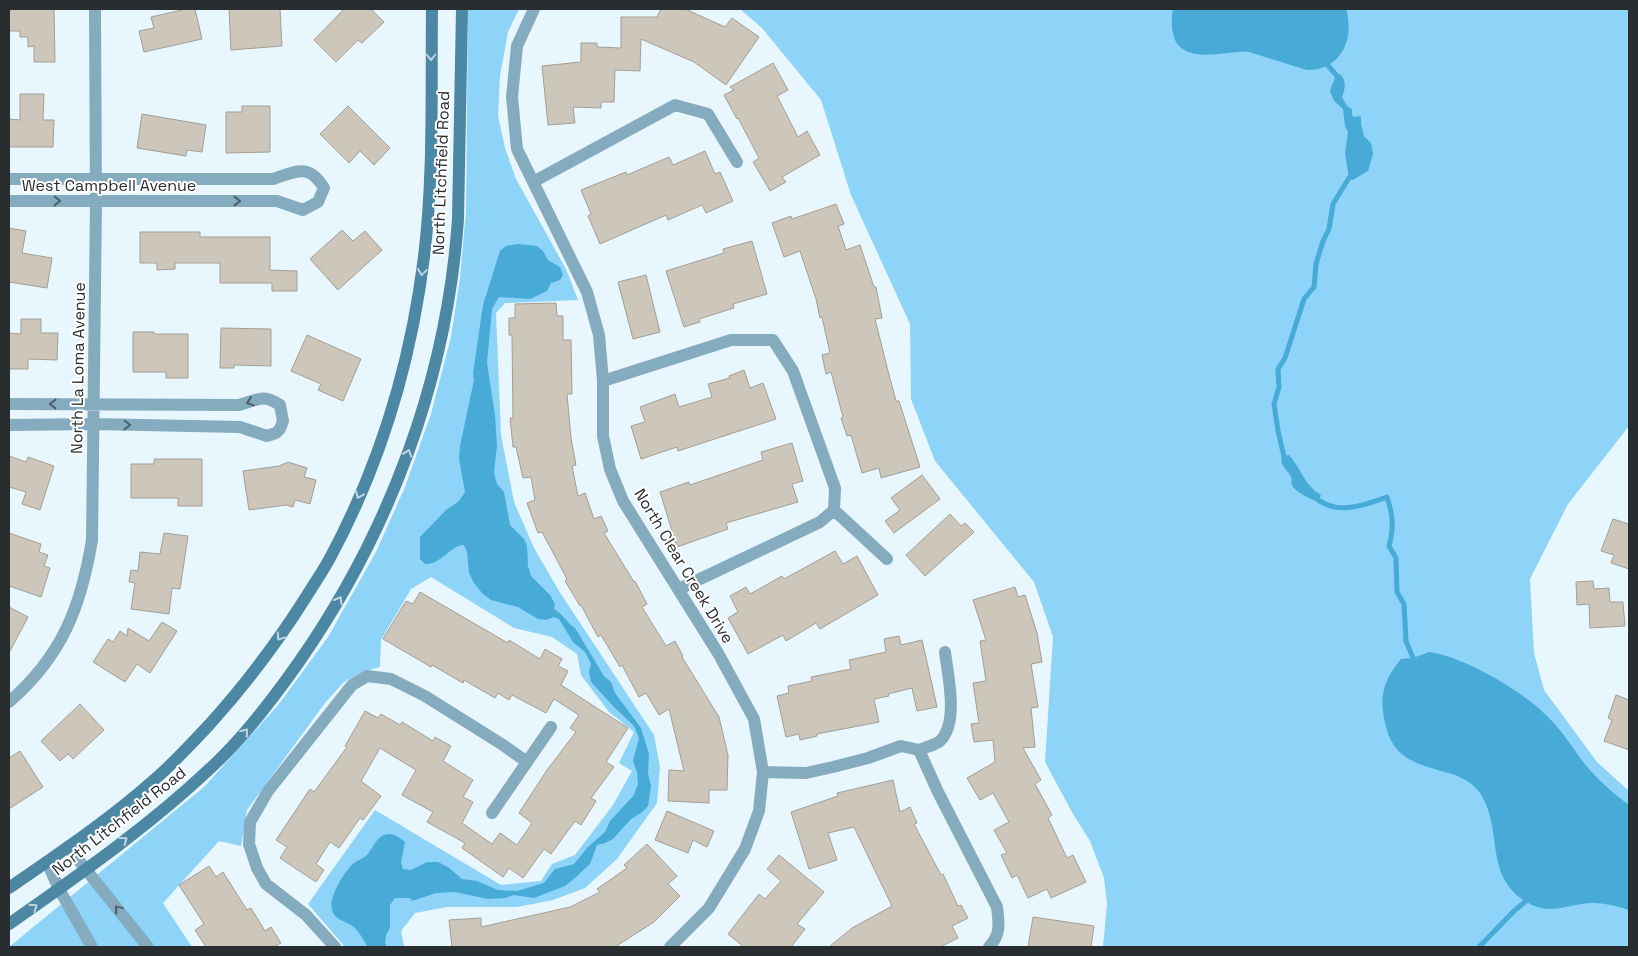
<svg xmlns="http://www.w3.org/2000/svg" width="1638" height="956" viewBox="0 0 1638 956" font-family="'Space Grotesk',sans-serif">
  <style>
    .green { fill: #8dd4f8 }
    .water { fill: #48aad7 }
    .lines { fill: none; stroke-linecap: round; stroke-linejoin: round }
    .stream { stroke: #48aad7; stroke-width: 5 }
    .building { fill: #cdc7bb; stroke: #a49e93 }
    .minor { stroke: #85abbf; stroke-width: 12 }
    .secondary { stroke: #4c87a4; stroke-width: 12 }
    .oneway { stroke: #c0d5df }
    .oneway2 { stroke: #4d5f69 }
    .labels { text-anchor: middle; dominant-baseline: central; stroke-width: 4; stroke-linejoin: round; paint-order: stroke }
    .street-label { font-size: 16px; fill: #282d30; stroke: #fff }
  </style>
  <rect width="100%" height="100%" fill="#e8f6fe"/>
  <!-- green -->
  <path class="green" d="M468,9h51l-11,23 -8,44 -2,40 7,32 11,31 50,90 12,31 -73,3 -9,10 5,122 13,67 20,46 25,43 95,144 6,32 -3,36 -40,56 -32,29 -32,12 -36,7h-70l-32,6 -14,18 3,16h-59l-37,-43 67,-94 126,75 40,-4 11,-17 23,-9 38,-50 19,-34 -13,-8 15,-31 -25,-20 -28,-37 -4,-21 -25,-17 -38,-9 -83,-51 -20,12 -30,51 -1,27 -18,5 -18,10 -19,21 -78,107 -6,36 -22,-5 -56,62 29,44h-183l195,-160 75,-83 49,-67 48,-85 29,-65 26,-73 20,-77 9,-59 6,-67z
    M740,9h889v417l-61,78 -38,75 4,74 10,37 53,72 32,29v156h-526l4,-43 -3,-26 -14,-37 -17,-27 -28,-52 8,-125 -19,-55 -99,-121 -24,-62 -1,-75 -59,-129 -30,-95 -59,-72z"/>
  <!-- water -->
  <path class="water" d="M1173,9h173c9,30 -5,61 -39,61l-58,-18c-22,-2 -62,13 -74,-12 -4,-10 -4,-21 -2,-31z
    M1340,74c7,7 5,15 2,23l5,9 5,3v6l2,2 7,-1v8l3,12 7,7 2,11 -5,17 -15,9 -4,-1 -4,-26 3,-21 -3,-6 -2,-17 -9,-8 -4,-10 3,-9z
    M518,244l19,2 6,5 5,9 12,7 3,8 -3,5 -9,3 -4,8 -17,8 -31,-2 -7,12 -5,54 8,52 2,31 -3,27 3,11 7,8 6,33 14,14 3,7 1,20 3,10 19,19 5,9 -1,5c9,5 13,14 21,19l29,48 7,6 4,11 26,35 8,26 -1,19 3,13 -3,20 -7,7 -10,6 -18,20 -8,4 -8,2 -7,19 -15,14 -10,8 -31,12 -20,-3 -9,3 -17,1 -33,-7 -19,1 -24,8 -2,-3h-15l-5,7v23l-4,7 -1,8 2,4h-19c-4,-6 -8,-14 -13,-19 -7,-7 -20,-7 -23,-18 -4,-12 13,-40 22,-47 4,-3 9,-4 13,-8 6,-7 8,-16 17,-20 8,-3 15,2 21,7l-4,21 2,6 8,1 16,-8h11l10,5 14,12 15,2 21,9 19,1 27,-8 11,-14 19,-5 14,-17 17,-15 5,-11 24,-26 4,-11 -1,-12 -4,-11 6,-23 -5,-12 -20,-19 -23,-25 -2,-10 2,-8 -6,-12 -12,-10 -14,-23 -5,-2 -8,3 -8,-1 -20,-12 -27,-7 -9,-7 -8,-10 -5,-10 -2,-21 -3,-7c-15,1 -23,20 -39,19l-5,-5v-22l26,-27 13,-9 6,-9 -6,-33 1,-13 14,-66 -1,-7 10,-68 17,-54 6,-5z
    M1289,455c12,13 15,30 32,40l-3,5 -3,1c-7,-4 -19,-8 -23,-16 -2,-5 1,-4 -1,-8 -4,-8 -12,-11 -9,-21z
    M1429,652c34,4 93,39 117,63 15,14 26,32 38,48 13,16 29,30 45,42v105c-12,-4 -24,-7 -37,-7 -20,0 -40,12 -60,2 -51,-26 -27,-74 -52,-112 -7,-10 -17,-15 -28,-19 -41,-12 -63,-15 -69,-63 -3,-20 5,-37 18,-52l12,-1z"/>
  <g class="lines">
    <!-- stream -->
    <path class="stream" d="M1325,62l12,14v5
      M1285,461l-7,-30 -4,-27 5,-17 -1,-18 7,-11 19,-59 10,-12 2,-23 7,-23 6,-12 4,-25 19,-31
      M1314,496c20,21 51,9 73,1 6,18 7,31 2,49l7,12 1,34 7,12 2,37 7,17 4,5
      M1479,947l35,-36 12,-10 3,-5"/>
  </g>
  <!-- building -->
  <path class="building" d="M9,9h45l1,53h-21v-16l-6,1v-10h-8v-6h-11z
    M186,9h9l7,30 -58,13 -5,-21 15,-3 -3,-11z
    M229,9h51l2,37 -51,4z
    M344,9h27l13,13 -22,21 -4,-3 -22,22 -22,-22z
    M661,9h24l40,18 7,-9 27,19 -33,48 -32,-23 -53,-23 -1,32 -25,-1 -1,32h-13v6l-28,-1 2,16 -27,2 -6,-59 39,-4v-19h16v4l24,1v-31h36z
    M773,63l15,27 -11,6 21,41 9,-6 13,24 -38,22 4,5 -16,9 -17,-29 6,-4 -21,-40 -1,1 -13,-24 10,-5 -4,-3z
    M20,94h24l-1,26h11l-1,27h-44v-28l11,1z
    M242,106h28v46l-44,1v-41h16z
    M348,106l42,42 -16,17 -14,-14 -11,12 -29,-29z
    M142,114l64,11 -4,27 -15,-2 -1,6 -49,-8z
    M705,151l10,23 5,-2 13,29 -27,12 -4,-8 -34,15 -2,-5 -66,29 -12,-28 3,-2 -10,-24 45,-18 1,3 42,-18 4,8z
    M836,204l8,20 -6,2 8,24 14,-5 14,42h2l6,31 -7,1 13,52 8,30h3l21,66 -39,11 -2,-10 -17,5 -11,-38 -4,1 -6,-18 2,-1 -12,-45 -5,2 -4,-19 8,-2 -8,-36 -2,1 -4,-19 -16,-48 -16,6 -12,-34 19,-7 1,3z
    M9,228l17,3 -4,22 30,5 -5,30 -38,-6z
    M342,230l11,11 12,-10 17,19 -44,40 -28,-31z
    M140,232h60v5h70v33l27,1v20h-25v-8h-52v-20h-45v6l-18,1v-7h-17z
    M752,241l15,53 -34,10 1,4 -35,11 1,3 -16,5 -18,-56 58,-18 -1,-4z
    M646,275l14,57 -27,7 -15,-57z
    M556,303l1,13h6v24h8l1,54h-5l4,44 5,27 -4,1 6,30 7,-3 9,26 7,-3 7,15 -4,2 30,49 1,-1 12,23 -5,3 24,39 9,-5 8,15 -1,1 37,60 9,38 -1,35h-18v13l-41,-2 1,-31 15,1 -15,-62 -10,6 -13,-22 -7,4 -17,-32 -2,2 -19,-32 -3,2 -17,-32 -1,1 -15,-25 2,-2 -25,-47 -4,1 -11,-30 8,-3 -4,-23 -8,1 -7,-31h-3l-3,-29h3l-1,-83h-3v-17h6v-14z
    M21,319h20v14h17l-1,27 -29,-1v10h-19v-36l12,1z
    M221,328l50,1v37l-37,-1v3h-14z
    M133,332h21v2h34v44h-22v-6h-33z
    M307,335l54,24 -18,42 -25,-11 3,-6 -30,-13z
    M744,370l6,18 13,-5 13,36 -98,32 -1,-4 -36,12 -10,-33 14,-4 -5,-15 35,-13 4,13 33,-10 -4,-13 22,-6 -1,-2z
    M792,443l11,38 -11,3 6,18 -72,21 2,6 -51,18 -17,-55 29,-10 1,3 73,-25 -2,-8z
    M9,456l17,6 2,-5 26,9 -14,44 -18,-6 4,-12 -17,-5z
    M154,459h48v47h-24v-8h-47v-34h23z
    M288,462l19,6 -3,9 12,3 -6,24 -15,-4 -2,7 -7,-2 -37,5 -6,-39 36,-5z
    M922,475l18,24 -46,34 -9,-12 15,-11 -9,-12z
    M950,514l11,12 4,-3 9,9 -49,44 -19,-21z
    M1613,519l16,5v45l-18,-6 3,-8 -13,-4z
    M9,533l32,11 -2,8 9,3 -4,11 6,2 -9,29 -32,-11z
    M164,533l24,3 -8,53 -8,-1 -3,26 -38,-5 4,-26 -6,-1 2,-12 7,1 2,-19 20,2z
    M835,551l8,13 14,-8 21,39 -58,34 -4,-6 -30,18 -3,-6 -35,19 -20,-36 10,-6 -8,-16 16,-9 4,7 32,-18 2,3z
    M1593,581l1,8 15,-1 1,14h13l2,24 -35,2 -1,-24 -12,1 -1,-23z
    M1015,587l3,10 7,-2 12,38 5,29 -11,2 7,43 -7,1 4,39 -12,1 18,32 -6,4 17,31 -4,3 19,40 6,-3 13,27 -35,16 -4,-9 -19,9 -11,-23 -5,3 -11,-23 6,-2 -13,-23 15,-8 -16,-29 -13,7 -13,-22 28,-16 -2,-22 -19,2 -3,-18 8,-1 -6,-40 13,-2 -6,-40 6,-1 -13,-40z
    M420,592l88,51 1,-3 31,19 5,-10 17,10 -4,7 10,5 -7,14 67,43 -22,34 8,5 -23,31 5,3 -15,24 -6,-4 -24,33 -7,-5 -21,29 -14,-10 -6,9 -41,-29 3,-5 -38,-21 6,-10 -31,-17 14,-25 -36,-22 -19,33 20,15 -18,24 -3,-2 -21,30 -9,-6 -14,22 8,6 -8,12 -36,-24 7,-11 -11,-7 34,-51 4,3 33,-45 -2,-1 20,-35 13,7 3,-4 19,11 2,-3 31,19 2,-4 16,9 -8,15 30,19 -10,17 10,5 -11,21 30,21 8,-11 17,12 15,-22 -13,-10 28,-43 29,-38 -6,-4 9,-13 -25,-16 -8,14 -34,-18 -3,5 -11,-7 -3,5 -31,-18 -1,3 -31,-18 -1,2 -48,-28 23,-38 7,3z
    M9,607l19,10 -19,36z
    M162,622l15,9 -27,42 -13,-9 -12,18 -32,-20 15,-23 5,3 7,-11 7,5 1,-8 21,13z
    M899,636l2,9 21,-5 15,67 -20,4 -5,-23 -24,6 1,2 -15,3 5,23 -62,12v2l-17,4 -1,-6 -13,3 -9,-41 12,-3 -1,-7 24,-5 -1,-4 40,-8 -2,-9 37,-8 -2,-13z
    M1616,695l13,5v50l-25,-9 8,-21 -4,-2z
    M80,704l24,26 -31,29 -5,-5 -8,7 -19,-20z
    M20,751l23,36 -34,22v-51z
    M893,780l7,32 10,-5 7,16 -3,1 27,51 2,-1 15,32 3,-1 7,13 -16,8 6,12 -18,9h-111l23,-19 40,-22 -38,-79 -26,6 9,27 -28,9 -18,-57 47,-16 -1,-3z
    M667,811l47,20 -7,16 -14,-7 -5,13 -33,-13z
    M647,844l30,32 -9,8 12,12 -26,26 -39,25h-163l-3,-27 32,-2v9l89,-20 30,-15 -3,-3 30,-21 -3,-3z
    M779,855l45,37 -27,32 8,5 -14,18h-47l-16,-13 31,-40 6,5 16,-18 -14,-12z
    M209,866l7,11 7,-5 24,38 4,-2 14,23 6,-4 10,16 -7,4h-68l-11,-17 9,-6 -25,-39z
    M1033,917l61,9 -3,21h-63z"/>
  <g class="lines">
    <!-- minor -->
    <path class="minor" d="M534,9l-17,37 -5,51 5,52 70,143 12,43 4,46v55l7,33 13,32 95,152 36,66 9,53 -4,39 -14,38 -36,59 -39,39
      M9,179h264c24,-8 36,-16 51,9l-6,14 -15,8 -26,-9h-268
      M533,182l142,-77 33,9 29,48
      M603,381l128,-41h42l20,31 42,117 -1,22 53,49
      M9,404l230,1c18,-5 24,-12 41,0l3,16 -3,8 -4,4 -9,3 -27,-9 -146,-3 -85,1
      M679,589l141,-67 14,-12
      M9,702c53,-46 72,-95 83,-162l4,-338 -1,-193
      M919,750l19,42 59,115c2,16 4,28 -8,40
      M919,750c6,-3 17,-5 21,-9 19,-18 8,-65 5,-89
      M763,772l43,1 27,-6 35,-9 33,-12 18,4
      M492,813l59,-86
      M68,847l80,100
      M47,862l12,27 33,58
      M335,947l-29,-32 -40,-31 -9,-16 -8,-24 1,-22 18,-31 84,-106 15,-9 24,3 34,17 78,49 24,17"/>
    <!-- secondary -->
    <path class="secondary" d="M9,888c49,-34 100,-68 145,-108 20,-17 37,-36 55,-55 36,-40 68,-82 97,-128 8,-13 17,-26 24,-39 50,-93 81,-197 94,-301 10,-82 7,-166 8,-248
      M9,924c73,-51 146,-102 210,-164 30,-29 56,-64 80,-98 91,-131 148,-283 159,-443l4,-210"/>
  </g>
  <!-- one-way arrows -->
  <defs><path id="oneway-chevron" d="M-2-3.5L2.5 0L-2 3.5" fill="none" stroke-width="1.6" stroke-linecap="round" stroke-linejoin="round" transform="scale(1.25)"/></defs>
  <g class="oneway">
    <use href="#oneway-chevron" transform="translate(431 57) rotate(90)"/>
    <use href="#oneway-chevron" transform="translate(422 272) rotate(98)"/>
    <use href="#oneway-chevron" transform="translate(408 453) rotate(-71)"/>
    <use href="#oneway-chevron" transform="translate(359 495) rotate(113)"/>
    <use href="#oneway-chevron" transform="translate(339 600) rotate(-60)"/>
    <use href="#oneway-chevron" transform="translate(280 637) rotate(124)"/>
    <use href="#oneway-chevron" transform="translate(245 732) rotate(-51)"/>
    <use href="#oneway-chevron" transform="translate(124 840) rotate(-36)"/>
    <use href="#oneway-chevron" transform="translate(34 907) rotate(-35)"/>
  </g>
  <g class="oneway2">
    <use href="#oneway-chevron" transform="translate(57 201) rotate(1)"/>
    <use href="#oneway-chevron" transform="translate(237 201)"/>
    <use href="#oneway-chevron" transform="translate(250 402) rotate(162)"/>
    <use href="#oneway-chevron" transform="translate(53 404) rotate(180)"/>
    <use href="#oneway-chevron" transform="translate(127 425) rotate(1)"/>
    <use href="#oneway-chevron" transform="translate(118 909) rotate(-130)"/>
  </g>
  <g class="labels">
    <!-- street labels -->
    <g class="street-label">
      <text transform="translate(441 173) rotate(-88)">North Litchfield Road</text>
      <text x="109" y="185">West Campbell Avenue</text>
      <text transform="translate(78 368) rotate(-89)">North La Loma Avenue</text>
      <text transform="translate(684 566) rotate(59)">North Clear Creek Drive</text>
      <text transform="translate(119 821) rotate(-38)">North Litchfield Road</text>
    </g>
  </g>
  <!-- border -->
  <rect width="1638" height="956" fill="none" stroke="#282d30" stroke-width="20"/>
</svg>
